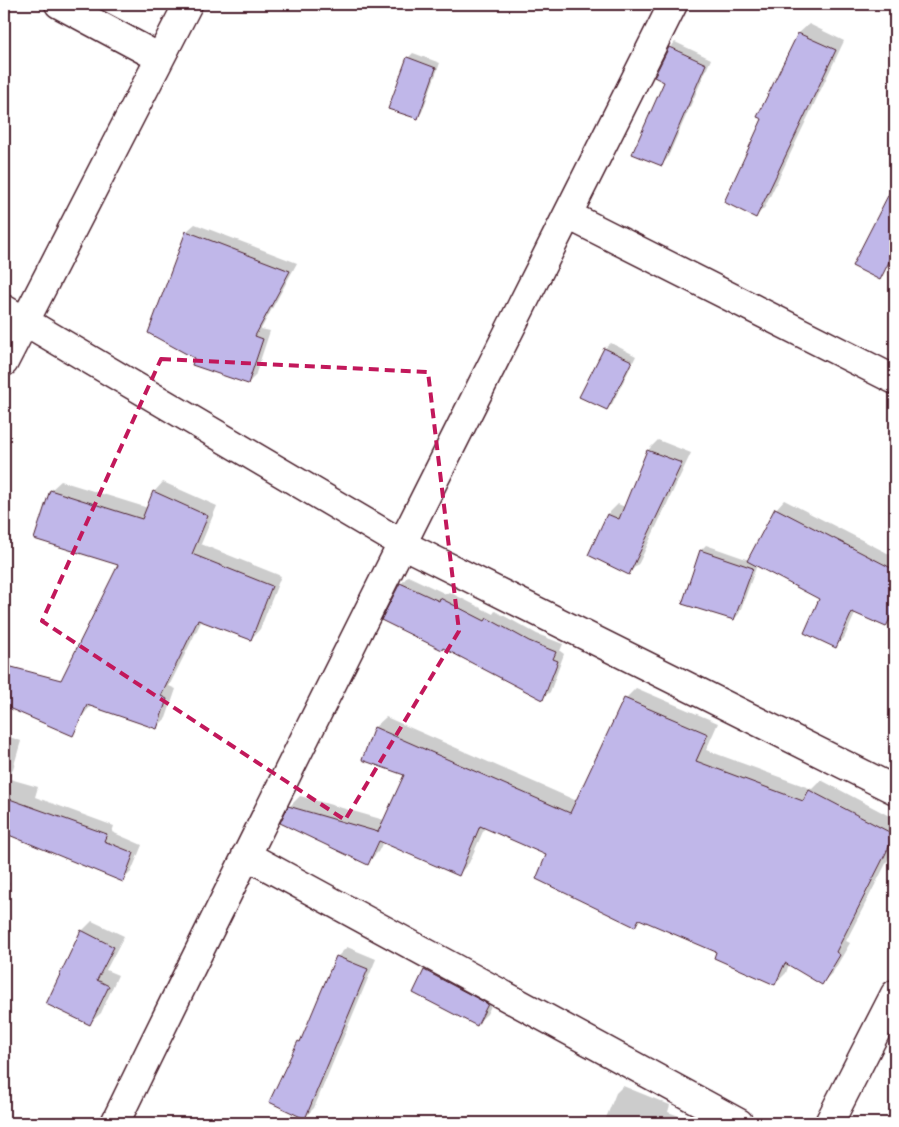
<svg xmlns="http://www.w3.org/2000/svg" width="899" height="1127" viewBox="0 0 899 1127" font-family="'Architects Daughter',sans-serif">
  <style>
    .shadow { fill: #0003 }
    .building { fill: #c0b7e9; stroke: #4a1f2b }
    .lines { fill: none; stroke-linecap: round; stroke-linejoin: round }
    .minor-casing { stroke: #4a1f2b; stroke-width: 31 }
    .minor { stroke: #fff; stroke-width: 28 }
    .marked { fill: none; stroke: #c2185b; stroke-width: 4; stroke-dasharray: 10 6; stroke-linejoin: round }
  </style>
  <rect width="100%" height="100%" fill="#fff"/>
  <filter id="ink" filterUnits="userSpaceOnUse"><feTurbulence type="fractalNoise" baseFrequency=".02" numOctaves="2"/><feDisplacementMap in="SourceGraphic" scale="10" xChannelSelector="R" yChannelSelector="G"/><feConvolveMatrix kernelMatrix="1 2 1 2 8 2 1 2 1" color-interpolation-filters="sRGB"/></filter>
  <g filter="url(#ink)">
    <!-- shadow -->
    <path class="shadow" d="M809,24l35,17 -79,166 -9,9 8,-97 -5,-3 40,-83z
      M675,42l36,17 -44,100 -5,5 3,-83 5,-33z
      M413,53l27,10 -18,49 -5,5 -9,-59z
      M884,211l11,5v37l-15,25z
      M195,224l102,39 -36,66 9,2 -15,45 -7,7 -98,-50 37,-102z
      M611,343l25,13 -24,48 -5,5 -26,-13 24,-48z
      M658,440l33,13 -52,110 -10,10 -40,-19 19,-40 10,-10 7,3 23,-57z
      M61,481l87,27 6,-16 9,-10 54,24 -16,38 80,32 -21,53 -9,10 -49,-19 -33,66 7,3 -10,29 -10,10 -65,-22 -10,11 39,-152 -84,-27 15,-48z
      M784,500l111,57v59l-9,10 -30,-14 -12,26 -8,8 -15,-47 -64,-34 -18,49 -5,5 -50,-16 17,-53 5,-5 43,15 27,-51z
      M408,576l38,18 3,-2 44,22 2,-3 42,23 26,10 -3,7 4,3 -14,38 -8,7 -141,-115z
      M636,688l82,35 -12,27 106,39 9,-9 74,39v27l-49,95 4,2 -17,29 -11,11 -33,-19 -3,9 -11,11 -58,-33 -76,-32 -7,7 -87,-71 -62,-28 -16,36 -10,11 -76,-32 -5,10 -11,11 -78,-56 11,-11 84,24 21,-46 -42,-14 12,-33 11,-10 191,84 48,-102z
      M4,735l17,6 -11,38 28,8 -3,10 79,29 -2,6 30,13 -11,27 -8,8 -119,-49z
      M4,880l6,3 -6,14z
      M92,921l32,15 -18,34 12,5 -17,38 -11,10 -8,-92z
      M347,947l29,12 -62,149 -9,9 -6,-75 4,-5 34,-80z
      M436,960l61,34 -10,20 -11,10 -62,-32 11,-22z
      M623,1086l47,19 -2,7 31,11h-95l12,-30z
      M365,1118l14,5h-19z"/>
    <!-- building -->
    <path class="building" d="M798,33l38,17 -80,168 -32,-16 38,-83 -5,-2z
      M669,47l37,17 -44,102 -30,-12 32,-72 -10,-5z
      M407,57l29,11 -18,51 -30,-10z
      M895,182v68l-15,30 -28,-14z
      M186,231l104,40 -35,65 8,3 -15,45 -56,-19 2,-7 -46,-25z
      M604,348l28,13 -25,49 -28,-13z
      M647,450l35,13 -53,112 -41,-20 19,-41 12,5z
      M50,490l92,29 11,-28 55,25 -16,38 80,32 -21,54 -53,-20 -37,76 6,3 -10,30 -70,-24 -14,31 -69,-30v-41l57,15 57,-115 -84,-26z
      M775,508l120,62v38l-9,19 -34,-15 -16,36 -32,-15 15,-34 -72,-38z
      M700,550l53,18 -19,52 -52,-16z
      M400,583l39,18 1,-3 45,23 2,-3 42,23 27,11 -3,7 5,2 -15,39 -100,-52 -1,2 -61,-30z
      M624,698l84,36 -12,27 107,40 6,-11 86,45 -59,117 4,3 -18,30 -37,-22 -10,22 -61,-27 2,-6 -77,-33 -4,8 -99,-48 10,-24 -66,-29 -21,50 -80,-35 -11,24 -88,-42 8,-17 90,26 26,-57 -42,-15 12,-33 196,86z
      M4,797l103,37 -3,7 30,12 -11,29 -119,-49z
      M81,930l33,17 -17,33 12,6 -19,39 -44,-21z
      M336,956l32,13 -63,150 -36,-17 29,-61 2,1z
      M424,970l64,34 -11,22 -64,-33z"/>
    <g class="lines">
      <defs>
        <path id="minor" d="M59,4l101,54
          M568,215l327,165
          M4,309l400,236 491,245
          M4,362l184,-358
          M246,855l493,268
          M115,1123c182,-375 372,-746 558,-1119
          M829,1123l66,-129"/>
      </defs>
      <!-- minor casing -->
      <use href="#minor" class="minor-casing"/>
      <!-- minor -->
      <use href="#minor" class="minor"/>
    </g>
  </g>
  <!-- marked area -->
  <path class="marked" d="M161,359l267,13 31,259 -114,189 -303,-199z"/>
  <!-- margin -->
  <rect width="899" height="1127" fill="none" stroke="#fff" stroke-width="20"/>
  <rect x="10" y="10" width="879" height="1107" fill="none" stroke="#4a1f2b" stroke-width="2" filter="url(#ink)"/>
</svg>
